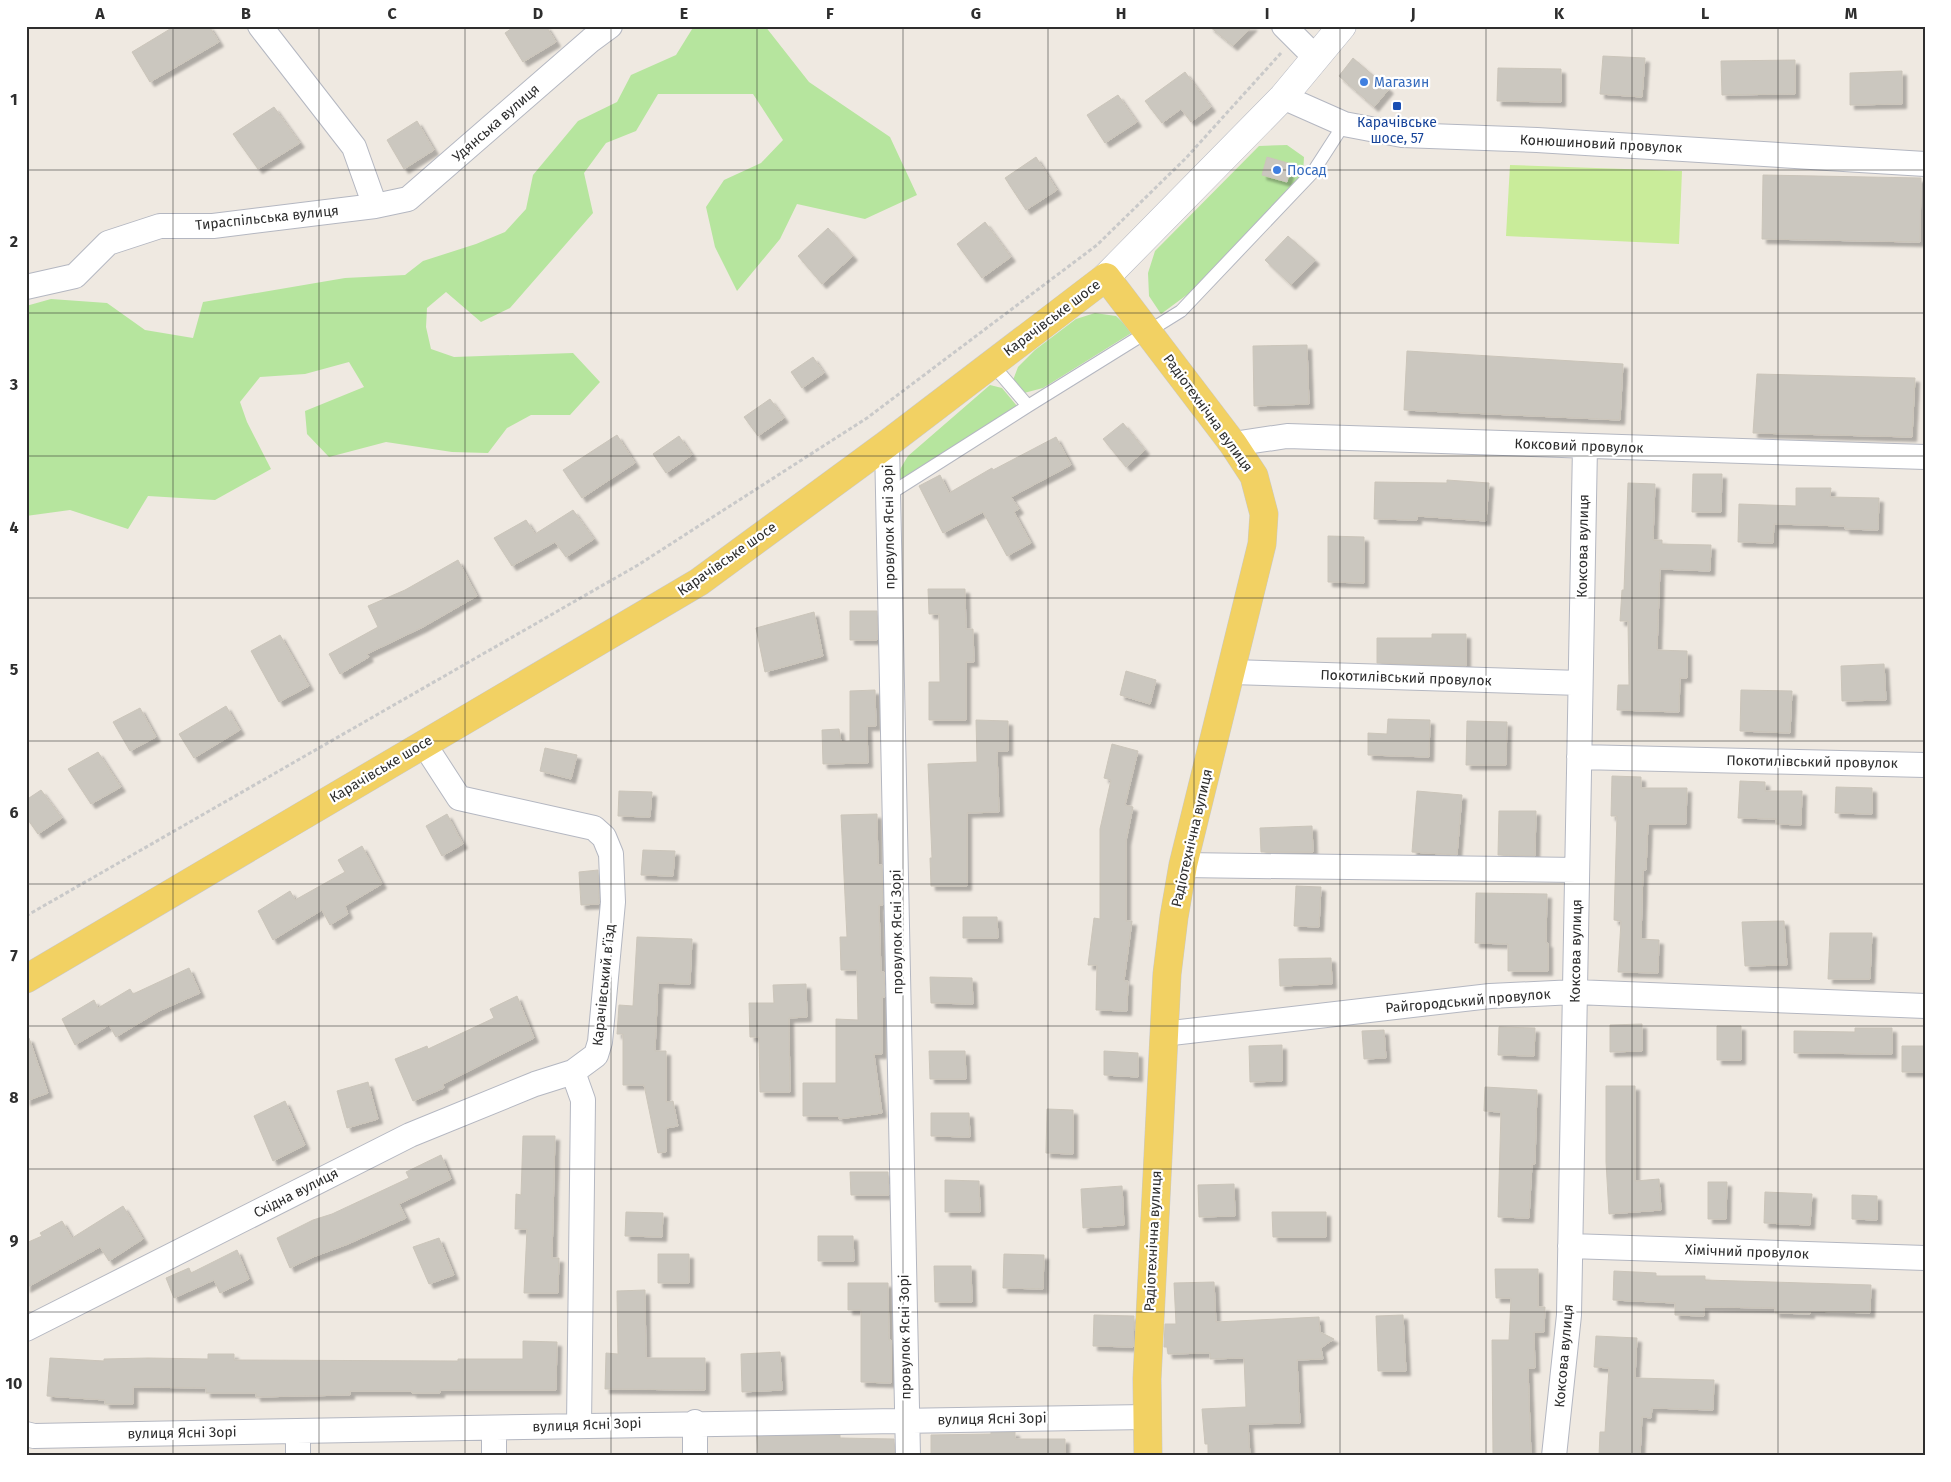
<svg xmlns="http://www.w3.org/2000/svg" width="1951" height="1482" viewBox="0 0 1951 1482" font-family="'Fira Sans',sans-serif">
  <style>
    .green { fill: #b6e59e }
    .pitch { fill: #c9ec9a }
    .building { fill: #cbc7bf; stroke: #cbc5ba; filter: url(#shadow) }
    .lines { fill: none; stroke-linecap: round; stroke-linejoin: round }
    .service-casing { stroke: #b4b7c1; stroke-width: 14 }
    .minor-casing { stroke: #b4b7c1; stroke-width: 26 }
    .secondary-casing { stroke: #b4b7c1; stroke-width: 29 }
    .primary-casing { stroke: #c9c9c9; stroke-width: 29 }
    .path { stroke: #c9c9c9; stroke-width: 3; stroke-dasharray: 4 2.5; stroke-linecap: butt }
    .service { stroke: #fff; stroke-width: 12 }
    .minor { stroke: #fff; stroke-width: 24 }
    .secondary { stroke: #fff; stroke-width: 28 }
    .primary { stroke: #f2d163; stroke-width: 28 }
    .grid { fill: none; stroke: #2e2e2e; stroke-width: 1; stroke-opacity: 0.55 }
    .shop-dot { fill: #3f7fe0; stroke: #fff; stroke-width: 2 }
    .transit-dot { fill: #1a4fb4; stroke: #fff; stroke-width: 2 }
    .labels { text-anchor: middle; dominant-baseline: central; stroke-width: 4.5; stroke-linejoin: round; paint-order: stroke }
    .shop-label { font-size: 14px; fill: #366cbe; stroke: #fff; text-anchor: start }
    .transit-label { font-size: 14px; fill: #164399; stroke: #fff }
    .street-label { font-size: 14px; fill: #2e2e2e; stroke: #fff }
    .neatline { fill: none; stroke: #2e2e2e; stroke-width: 2 }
    .grid-label { font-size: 16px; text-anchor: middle; font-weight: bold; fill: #2e2e2e }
  </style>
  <defs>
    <filter id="shadow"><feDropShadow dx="4.5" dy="4.5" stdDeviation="1" flood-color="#0004"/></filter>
  </defs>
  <rect width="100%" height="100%" fill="#efe9e1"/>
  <!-- green -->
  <path class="green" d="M694,26h71l44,56 81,55 27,58 -52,24 -68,-15 -17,35 -43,52 -22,-44 -9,-40 18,-27 37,-17 22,-23 -30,-46h-95l-22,37 -30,12 -22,30 9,40 -83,95 -29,14 -35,-30 -19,16 -1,19 5,22 23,8 119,-4 27,29 -30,33h-39l-24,13 -19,25 -36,-1 -66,-10 -57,15 -22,-23 -2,-23 59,-24 -15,-25 -44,12 -45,3 -20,25 7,20 24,47 -56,31 -67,-4 -20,33 -58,-19 -44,6v-210l25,-7 56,4 38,27 48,8 10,-36 142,-24 60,-3 18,-14 53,-17 29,-12 21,-23 7,-34 45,-54 39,-19 14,-27 45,-20z
    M1287,145l17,12 -1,18 -115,119 -27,20 -12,-18 -1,-23 7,-22 104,-105z
    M1095,313l21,3 17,16 -90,56 -19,5 -11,-13 5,-13 17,-17 41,-31z
    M990,385l12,3 15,18 -117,77 -1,-12 9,-15z"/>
  <!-- pitch -->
  <path class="pitch" d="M1510,165l172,6 -3,73 -173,-8z"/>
  <!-- building -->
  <path class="building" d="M175,26h34l10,16 -69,40 -18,-30z
    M515,26h31l10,16 -33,20 -18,-29z
    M1209,26h44l-20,20z
    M1603,56l42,2 -3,39 -42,-3z
    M1353,58l36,31 -15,18 -35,-31z
    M1795,60v34l-73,1 -1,-34z
    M1498,68l63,1v33l-64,-1z
    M1902,71v33l-52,1v-32z
    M1185,72l26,35 -20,15 -10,-13 -19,14 -17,-22z
    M1118,95l19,27 -32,21 -18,-28z
    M274,107l26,36 -42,26 -25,-35z
    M417,121l17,29 -30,19 -17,-29z
    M1036,157l21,33 -31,20 -21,-32z
    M1267,157l24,7 -4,18 -25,-7z
    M1763,175l158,3 -1,64 -158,-3z
    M985,222l26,35 -29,21 -25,-34z
    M828,228l25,28 -31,28 -24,-28z
    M1288,236l27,24 -24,25 -26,-25z
    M1307,345l2,59 -55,2 -1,-60z
    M1407,351l216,13 -3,56 -216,-10z
    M813,357l11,16 -22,15 -11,-16z
    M1757,374l158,4 -3,59 -159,-4z
    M770,399l14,19 -26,18 -14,-19z
    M1123,423l22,27 -19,17 -23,-28z
    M617,435l18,28 -53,35 -19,-28z
    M679,436l13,19 -26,18 -13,-19z
    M1056,437l15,28 -60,32 8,12 -5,3 17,31 -24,13 -24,-44 -40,21 -24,-47 21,-11 9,18 43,-25 1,2z
    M1693,474h29l-1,38h-29z
    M1447,480l42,3 -3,38 -69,-5v4l-43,-1 1,-37 72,1z
    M1628,483l27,1 -2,56h9v4l49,1 -1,26 -50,-2 -3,81 30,1v27h-7l-1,34 -62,-2 1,-25h11l-1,-64h-8l2,-31h2z
    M1796,488h35l-1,9 49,1 -1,32 -33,-1v-3l-71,-2 -1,19 -35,-1 1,-38 57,2z
    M573,510l21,29 -28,18 -11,-15 -43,24 -18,-28 32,-18 9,14z
    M1328,536l36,1v46l-36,-1z
    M458,560l19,36 -54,31 -56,27 2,3 -29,17 -11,-20 49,-27 -10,-21 37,-16z
    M928,589h37l1,40h7l1,33h-8v58h-37v-38h11l-1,-68h-10z
    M850,611h27v29h-27z
    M814,612l9,44 -58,16 -9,-44z
    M1432,634h34v32l-89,-3v-25h55z
    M280,635l29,51 -30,16 -28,-51z
    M1884,664l2,36 -44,1 -1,-35z
    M1126,671l30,9 -6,24 -30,-9z
    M875,690l1,36h-9l1,37 -45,1 -1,-34 17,-1 2,13 9,-1v-50z
    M1741,690l51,1 -2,42 -50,-2z
    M226,706l14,24 -46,28 -15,-24z
    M140,708l16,29 -26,14 -17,-29z
    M1388,719l42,1 -1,37 -61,-2v-22l19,1z
    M976,720l32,1v30h-11l2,61 -32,1v73h-36l-1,-28h2l-4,-94 49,-2z
    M1467,721l40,1 -1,43h-40z
    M1112,744l26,7 -13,54 8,2 -7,34v80h6l-8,60h4l-1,30 -31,-1 1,-45h-9l6,-47 6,1v-90l11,-49 -7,-2z
    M545,748l32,7 -6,24 -31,-8z
    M98,752l23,35 -30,17 -23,-35z
    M1612,776l29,1v11h46l-1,36h-38l-2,46h-3l-2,69 18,1 -1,33 -40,-1 3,-51 -7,-1 3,-104h-6z
    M1740,781l25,1v9h37l-1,34 -25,-1v-5l-38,-1z
    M1836,787l36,1v26l-37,-1z
    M41,790l21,28 -24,16 -12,-17v-17z
    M619,791l33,1 -2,25 -32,-1z
    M1417,791l45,4 -5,60 -45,-3z
    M1499,811h37l-1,45 -37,-1z
    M447,814l16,30 -21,12 -16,-30z
    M877,814l1,51h4l1,40h-4l2,67h3l1,25h-3v57h-8l8,59 -43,6 -1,-3h-35v-33h33v-64l22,1 -1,-50h-16l-1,-33h7l-6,-122z
    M1312,826l1,26h-52l-1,-24z
    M362,846l20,38 -37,22 3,8 -18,11 -8,-15 -49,30 -15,-29 32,-20 5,9 50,-28 -7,-12z
    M643,850l32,1 -2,25 -32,-1z
    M598,870l1,34 -18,1 -2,-33z
    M1296,886l25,1 -2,40 -25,-1z
    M1476,893l71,1 -1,49h2v28h-40v-27l-33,-1z
    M963,917h34l1,21h-35z
    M1784,921l3,44 -42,1 -3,-44z
    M1830,933h42l-2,46h-42z
    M637,937l55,2 -2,45 -32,-1 -3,68h11v51l7,-1 5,25 -12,2v24l-8,1 -14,-68h-21v-51h-6l2,-29 14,1z
    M1331,958l1,26 -52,2 -1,-27z
    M189,968l11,25 -41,18 -43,26 -7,-12 -34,20 -13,-26 32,-19 4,8 32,-19 3,5z
    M930,977l42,1 1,26 -42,-1z
    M806,984l1,33 -18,1 1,74h-30l-1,-55h-9l-1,-34h25l-1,-18z
    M517,996l17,42 -91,46 1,4 -31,13 -18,-42 32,-13 1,3 66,-31 -4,-9z
    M1642,1024v27l-32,1v-27z
    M1717,1026h24v34h-24z
    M1499,1027l36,1 -1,28 -36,-1z
    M1855,1028h37v26l-98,-1v-22l61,1z
    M1384,1030l2,28 -22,1 -2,-28z
    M26,1038h3l19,55 -22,8z
    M1282,1045v36l-32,1 -1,-36z
    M1902,1046h23v26h-23z
    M929,1051h36l1,28h-36z
    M1104,1051l34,2v24l-34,-2z
    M368,1082l10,37 -31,9 -10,-37z
    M1606,1086h29v95l24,-2 2,31 -52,4 -3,-52z
    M1485,1087l52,3 -2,74h-3l-3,54 -31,-1 3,-105 -17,-1z
    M285,1101l20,44 -32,16 -19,-45z
    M1047,1109l26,1v44l-27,-1z
    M931,1113h38l1,24 -39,-1z
    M523,1136h32l-3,122h7l-1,35h-34l3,-64h-12l1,-35 5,1z
    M441,1155l10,24 -52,25 7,14 -58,26 -35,13 -23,11 -13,-30 36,-18 19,-6 77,-36 -3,-6z
    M850,1172h38l1,23h-38z
    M945,1180l34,1 1,31h-35z
    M1708,1182h19l-1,37h-18z
    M1234,1184l1,32 -36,1 -1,-32z
    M1122,1186l2,39 -41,3 -2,-39z
    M1765,1192l47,2 -2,31 -46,-2z
    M1852,1195l25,1v24l-25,-1z
    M123,1206l20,33 -34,22 -9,-14 -74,41v-45l16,-7 -2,-3 22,-12 10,17z
    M626,1212l37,1 -1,24 -37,-1z
    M1272,1212h54v25h-53z
    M818,1236h35l1,25h-36z
    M439,1238l15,37 -25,9 -16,-37z
    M237,1250l12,29 -29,14 -6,-13 -40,18 -8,-20 23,-10 2,5z
    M658,1254h31v29h-31z
    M1004,1254l40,1 -1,34 -40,-1z
    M934,1266h37l1,36h-37z
    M1495,1269h43v38h7l-1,25h-10l1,36h-7l3,88h-38l-1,-116h17l2,-42h-15z
    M1614,1271l42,2v3h49v4l166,5 -1,28 -60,-2v3l-35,-1v-5l-71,-1v9l-29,-1v-12l-62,-3z
    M1214,1282l2,40 103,-5 1,15 14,7 -13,9 2,11 -26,1 3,63 -52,1 2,32h-42v-12h-3l-3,-35 44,-2 -2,-49 -34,1v-6l-42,1 -1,-7h-3l1,-23h11l-2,-41z
    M848,1283h40l1,57h2v43l-30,-1v-72h-13z
    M645,1290l1,68h59v32l-100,-1 1,-36 12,1 -1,-63z
    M1094,1315l40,1 -1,31 -40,-1z
    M1403,1315l3,56h-28l-2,-55z
    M1596,1336l41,2 -2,40 79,2 -1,30 -61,-2 -1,10 -9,-1 -2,39h-41l1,-24h5l4,-64 -15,-1z
    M523,1341l34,1 -1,48h-116v3h-28v-2h-62v4l-94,2v-4h-50v-5l-73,-1v17h-28v-4l-58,-4 3,-38 54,3v-2l44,-1 60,1v-5h26v6l224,1v-2h65z
    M780,1352l2,38 -40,2 -1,-38z
    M991,1432h24v7h50v17h-134v-21l60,-1z
    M840,1435v3l54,1v17h-136l-1,-20z"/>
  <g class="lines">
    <defs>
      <path id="service" d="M992,364l36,42
        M888,495l140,-89 153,-95 132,-139 31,-48"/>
      <path id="minor" d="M260,26l94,121 21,59
        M1284,26l32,32
        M1283,97l61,27 58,11 135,5 388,24
        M26,287l49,-11 33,-33 52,-17h53l162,-20 33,-7 183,-159 19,-14
        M887,444l21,1012
        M1233,444l54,-8 638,21
        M1232,672l348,11
        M424,744l35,54 135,30 10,9 7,17 2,48 -13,140 -4,13 -23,17 10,28 -4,326
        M1579,757l346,8
        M1183,865l394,5
        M1163,1034l327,-38 85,-4 350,14
        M1570,1246l355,12
        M26,1329l384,-194 125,-51 38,-12
        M494,1428v28
        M26,1434l8,2c371,-6 742,-16 1113,-19
        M298,1456v-25
        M695,1456v-34
        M1554,1456l15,-141 16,-869"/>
      <path id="secondary" d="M1106,277l177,-180 59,-71"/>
      <path id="primary" d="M26,979l673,-397 188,-138 219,-167 127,167 21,32 10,38 -2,30 -79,321 -9,52 -7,57 -20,405 1,77"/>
    </defs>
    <!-- service casing -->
    <use href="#service" class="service-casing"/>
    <!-- minor casing -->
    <use href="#minor" class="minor-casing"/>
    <!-- secondary casing -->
    <use href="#secondary" class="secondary-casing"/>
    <!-- primary casing -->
    <use href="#primary" class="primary-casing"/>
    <!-- path -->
    <path class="path" d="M26,916l612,-351 229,-147 230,-173 89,-87 95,-105"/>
    <!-- service -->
    <use href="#service" class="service"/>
    <!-- minor -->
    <use href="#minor" class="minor"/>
    <!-- secondary -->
    <use href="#secondary" class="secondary"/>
    <!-- primary -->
    <use href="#primary" class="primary"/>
  </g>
  <!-- grid -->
  <path class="grid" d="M173,26v1430M319,26v1430M465,26v1430M611,26v1430M757,26v1430M903,26v1430M1048,26v1430M1194,26v1430M1340,26v1430M1486,26v1430M1632,26v1430M1778,26v1430M26,170h1899M26,313h1899M26,456h1899M26,598h1899M26,741h1899M26,884h1899M26,1026h1899M26,1169h1899M26,1312h1899"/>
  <!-- markers -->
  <g class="shop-dot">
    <circle cx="1364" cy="82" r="5"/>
    <circle cx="1277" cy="170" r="5"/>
  </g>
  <rect class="transit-dot" x="1392" y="101" width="10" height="10" rx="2.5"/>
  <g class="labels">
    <!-- shop labels -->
    <g class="shop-label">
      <text x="1374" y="82">Магазин</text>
      <text x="1287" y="170">Посад</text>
    </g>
    <!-- transit labels -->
    <g class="transit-label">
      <text x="1397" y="122">Карачівське<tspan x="1397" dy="16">шосе, 57</tspan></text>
    </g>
    <!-- street labels -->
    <g class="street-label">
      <text transform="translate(496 123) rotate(-41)">Удянська вулиця</text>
      <text transform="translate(1601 144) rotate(3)">Конюшиновий провулок</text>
      <text transform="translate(267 218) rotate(-6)">Тираспільська вулиця</text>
      <text transform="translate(1052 318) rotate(-37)">Карачівське шосе</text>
      <text transform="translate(1208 413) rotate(54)">Радіотехнічна вулиця</text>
      <text transform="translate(1579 446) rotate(2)">Коксовий провулок</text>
      <text transform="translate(889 527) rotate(-91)">провулок Ясні Зорі</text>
      <text transform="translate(1583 546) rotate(-89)">Коксова вулиця</text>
      <text transform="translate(727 559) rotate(-35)">Карачівське шосе</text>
      <text transform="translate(1406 678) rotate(2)">Покотилівський провулок</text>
      <text transform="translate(1812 762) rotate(1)">Покотилівський провулок</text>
      <text transform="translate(381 769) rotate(-31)">Карачівське шосе</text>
      <text transform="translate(1192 838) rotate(-77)">Радіотехнічна вулиця</text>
      <text transform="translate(897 932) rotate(-91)">провулок Ясні Зорі</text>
      <text transform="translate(1576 951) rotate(-89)">Коксова вулиця</text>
      <text transform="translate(604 985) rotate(-84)">Карачівський в’їзд</text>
      <text transform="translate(1468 1001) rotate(-5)">Райгородський провулок</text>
      <text transform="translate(296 1193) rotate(-27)">Східна вулиця</text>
      <text transform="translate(1153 1241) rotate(-87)">Радіотехнічна вулиця</text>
      <text transform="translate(1747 1252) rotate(2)">Хімічний провулок</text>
      <text transform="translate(905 1337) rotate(-91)">провулок Ясні Зорі</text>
      <text transform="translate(1564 1356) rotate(-85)">Коксова вулиця</text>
      <text transform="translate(992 1419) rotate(-1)">вулиця Ясні Зорі</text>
      <text transform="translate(587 1425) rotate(-2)">вулиця Ясні Зорі</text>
      <text transform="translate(182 1433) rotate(-1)">вулиця Ясні Зорі</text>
    </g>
  </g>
  <!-- border -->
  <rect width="1951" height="1482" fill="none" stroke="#ffffff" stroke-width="55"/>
  <rect x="28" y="28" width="1896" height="1426" class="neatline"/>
  <g class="grid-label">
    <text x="100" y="19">A</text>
    <text x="246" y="19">B</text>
    <text x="392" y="19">C</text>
    <text x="538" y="19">D</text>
    <text x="684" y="19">E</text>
    <text x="830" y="19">F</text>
    <text x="976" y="19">G</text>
    <text x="1121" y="19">H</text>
    <text x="1267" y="19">I</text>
    <text x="1413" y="19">J</text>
    <text x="1559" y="19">K</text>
    <text x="1705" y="19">L</text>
    <text x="1851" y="19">M</text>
    <text x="14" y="105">1</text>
    <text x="14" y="247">2</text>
    <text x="14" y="390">3</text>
    <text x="14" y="533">4</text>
    <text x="14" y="675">5</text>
    <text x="14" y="818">6</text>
    <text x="14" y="961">7</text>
    <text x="14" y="1103">8</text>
    <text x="14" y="1246">9</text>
    <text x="14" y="1389">10</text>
  </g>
</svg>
